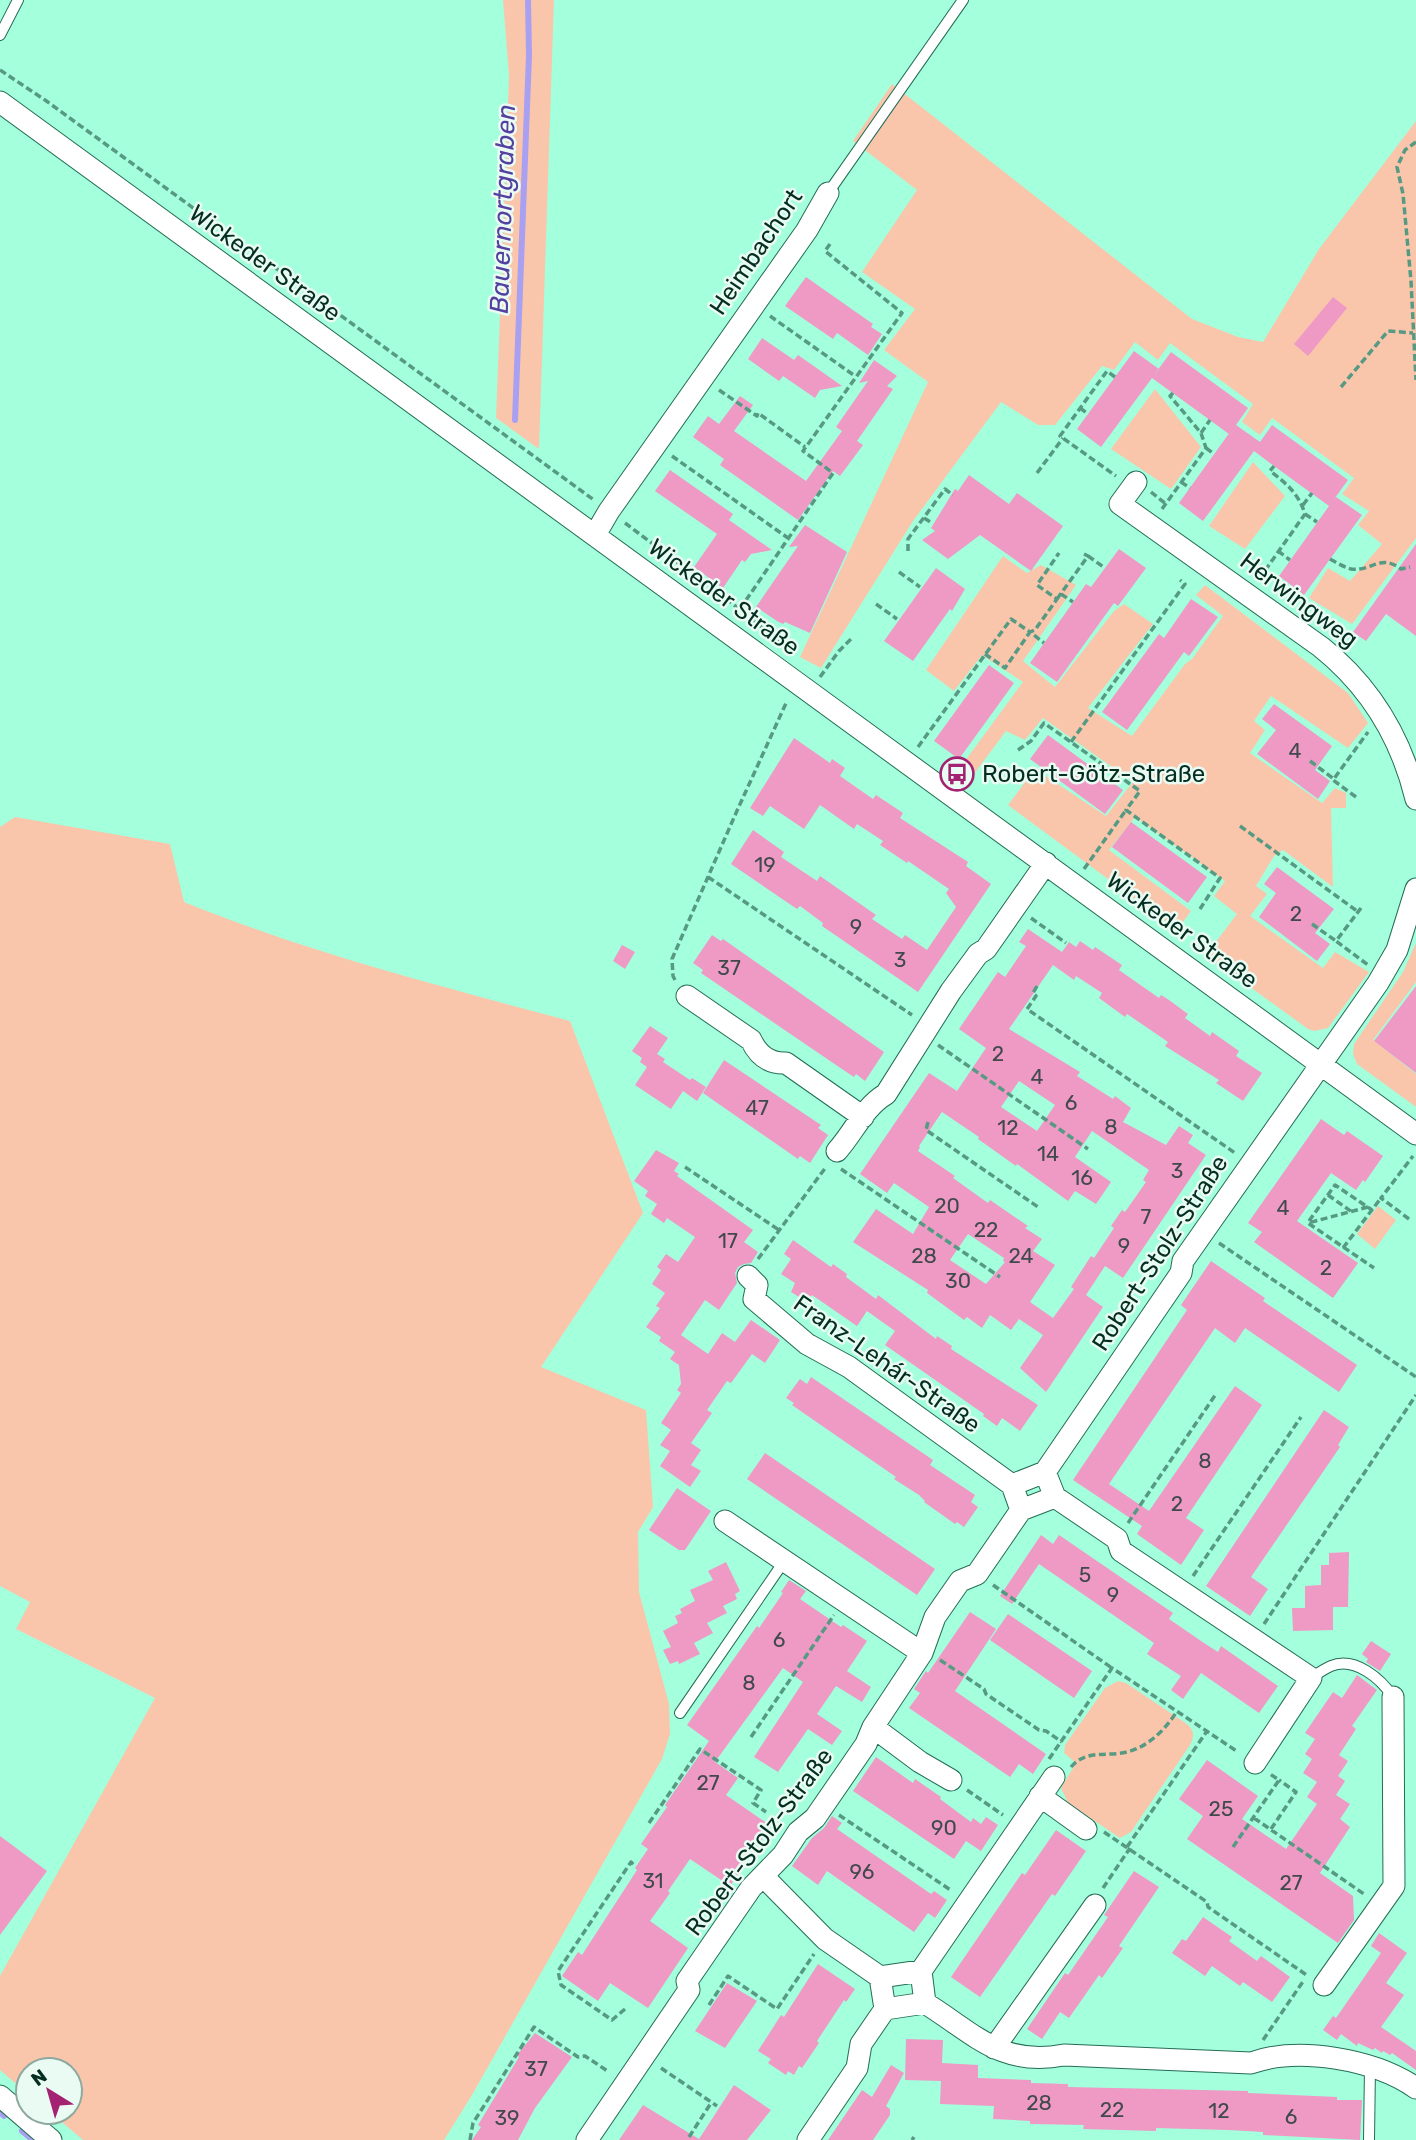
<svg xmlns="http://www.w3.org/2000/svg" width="1416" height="2140" viewBox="0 0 1416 2140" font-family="Rubik,sans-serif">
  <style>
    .green { fill: #fac6ab }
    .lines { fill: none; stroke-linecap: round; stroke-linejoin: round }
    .stream { stroke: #a9a0f1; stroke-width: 6 }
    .building { fill: #ef99c5; fill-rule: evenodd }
    .service-casing { stroke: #256d56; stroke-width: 12 }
    .minor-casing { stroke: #256d56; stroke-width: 23 }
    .path { stroke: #579a83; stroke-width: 3.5; stroke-dasharray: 7 3.5; stroke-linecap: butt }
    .service { stroke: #fff; stroke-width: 10 }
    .minor { stroke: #fff; stroke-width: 21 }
    .labels { text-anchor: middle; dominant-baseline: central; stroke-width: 5; stroke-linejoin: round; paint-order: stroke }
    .number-label { font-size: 21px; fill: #40494b }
    .street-label { font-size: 24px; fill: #052e22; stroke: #eafbf3 }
    .poi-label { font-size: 24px; fill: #052e22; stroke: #eafbf3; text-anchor: start }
    .water-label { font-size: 26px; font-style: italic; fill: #54419f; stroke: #eafbf3 }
  </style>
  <rect width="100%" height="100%" fill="#a3ffdc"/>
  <!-- green -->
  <path class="green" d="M503,0h51l-15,449 -43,-31 13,-342z
    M892,84l300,235 46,18 25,5 56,-93 97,-128v417l-64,86 -43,-26 19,-30 22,13 32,-37 -24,-19 11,-14 -27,-17 12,-16 -82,-60 -12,17 -18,-13 11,-18 -83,-61 -12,17 -23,-18 -21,28 -12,-4 -47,59h-17l-37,-23 -88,119 -92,147 -21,-11 128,-275 -44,-32 31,-41 -53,-37 55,-82 -64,-49z
    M1155,389l46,58 -30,42 -60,-40z
    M1253,462l32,34 -40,53 -36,-23z
    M1003,556l24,17 14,-8 35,20 -53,76 32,26 59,-76 10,-7 29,20 -65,84 44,28 53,-72 7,-5 31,-43 -27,-21 9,-10 143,108 20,30 -20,25 -77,-52 -17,25 11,9 -15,23 72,50 13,-15 11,5v15h-15l2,79 -50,-37 -9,6 -18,30 11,8 -17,22 73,52 12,-16 34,20 -41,56 -13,3 -7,-2 -102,-74 31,-41 -23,-18 11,-15 -90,-64 -26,33 82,61 -14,19 -169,-125 27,-36 71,47 27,-34 -90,-64 -18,22 -19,-9 -35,47 -12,-9 64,-87 -41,-27 -28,36 -28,-21z
    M15,817l155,27 14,58c125,51 256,84 386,119l73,192 -102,154 105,43 7,97 -15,25 1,60 30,112 1,30 -8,25 -190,336 -28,45h-361l-33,-28h20v-42h-42v24l-28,-24v-94l155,-278 -139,-69 14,-27 -30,-16v-759z
    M1416,943v39l-43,58 43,34v33l-59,-43 -4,-10 1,-10 49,-72z
    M1378,1206l18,14 -21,29 -18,-15z
    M1118,1681l8,2 61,41c7,6 8,12 3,21l-59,87 -11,6 -52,-35 -7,-15 15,-25 -12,-10 1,-8 40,-57z"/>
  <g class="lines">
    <!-- stream -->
    <path class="stream" d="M515,420l14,-365 -1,-55
      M0,2112l4,4
      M22,2131l11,9"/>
  </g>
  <!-- building -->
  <path class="building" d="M806,277l67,47 -2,3 11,7 -14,21 -31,-22 -4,6 -48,-33z
    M1333,297l14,11 -39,48 -14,-12z
    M762,338l32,22 4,-5 44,31 -22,4 -5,8 -32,-22 -4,5 -31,-22z
    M1134,351l25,18 -5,6 17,-23 77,56 -12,17 24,17 12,-17 76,55 -16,22 4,-5 26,18 -58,80 -25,-19 50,-70 -55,-40 -20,-15 -51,70 -24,-18 51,-71 -1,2 -77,-56 -51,69 -24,-18z
    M874,360l23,16 -10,10 6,3 -36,52 6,4 -23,31 -7,-5 -35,49 -78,-55 4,-6 -31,-22 15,-21 11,8 21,-28 13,9 -19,26 72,50 36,-50 -6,-4 32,-46 -9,2z
    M670,470l63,44 -4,6 43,30 -21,4 -6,8 -3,-2 -19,28 -29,-21 23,-33 -62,-43z
    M969,475l40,29 8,-11 46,33 -32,45 -51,-36 -32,24 -26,-19 13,-9 -4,-3 19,-31 5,-8 3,2z
    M805,525l42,27 -37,81 -25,-11 -2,2 -6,-3 -21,-14 42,-61 -9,1z
    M1416,544v92l-30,-22 -20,27 -13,-9z
    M1119,549l27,19 -28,38 -4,-3 -57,79 -27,-19 56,-79 5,3z
    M936,568l29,21 -13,22 -2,-2 -37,52 -29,-20z
    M1191,599l27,18 -29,39 -5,-4 -57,78 -25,-18 57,-78 5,4z
    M989,665l25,18 -55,76 -25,-18z
    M1274,704l58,42 -17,24 15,11 -12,18 -61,-45 19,-24 -14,-11z
    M1048,735l75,55 -18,24 -75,-55z
    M794,738l36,25 2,-4 13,9 -5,8 33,23 3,-4 27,18 -3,5 68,44 -2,4 25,18 -73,108 -96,-66 1,-3 -23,-17 -3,3 -66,-45 22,-34 31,22 -3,5 36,24 3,-5 56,39 -4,4 30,20 3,-4 22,15 29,-43 -10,-14 3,-4 -41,-28 -1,2 -27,-18 3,-4 -26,-17 -3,5 -34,-24 -16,24 -34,-23 -7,10 -13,-8z
    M1131,822l76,55 -19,26 -76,-56z
    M1277,867l57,42 -19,24 15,11 -13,17 -58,-44 17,-24 -12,-9z
    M1028,929l34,23 7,-10 7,5 4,-6 13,9 2,-3 27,18 -3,5 40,28 2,-3 8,5 19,14 -3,4 25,18 2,-4 27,19 -3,5 26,17 -19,28 -27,-18 3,-3 -54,-34 3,-4 -13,-9 -28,-19 -2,3 -26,-19 3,-5 -26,-17 -2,4 -21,-15 -44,64 71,43 -3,4 36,23 2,-3 16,12 -8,14 43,23 13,-19 14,9 -5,8 18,12 -83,123 -18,-12 -19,29 17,12 -57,85 -26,-24 23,-33 -24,-16 -8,11 -21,-15 -8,13 -15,-11 -3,3 -37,-27 1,-3 -75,-48 23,-33 37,25 16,-27 -35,-24 -7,10 -27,-19 69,-101 28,18 29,-43 -27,-19 39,-57 7,5 21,-31 -7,-4zM1019,1081l36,24 -18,26 -36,-24zM942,1112l37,25 -1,2 38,27 1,-2 51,37 7,-10 21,13 15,-22 -36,-25 17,-26 57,39 -6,10 3,2 -21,30 -3,-2 -11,16 3,2 -20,30 -3,-2 -20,31 3,2 -21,29 -23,-16 25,-37 -22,-14 9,-12 -17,-11 3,-2 -38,-26 -2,3 -35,-25 2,-2 -37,-25 2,-4 -1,-1zM968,1234l36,24 -1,3 2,1 -19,22 -36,-24z
    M712,935l9,6 2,-2 161,113 -19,29 -9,-7 -2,3 -18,-12 -135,-92 2,-3 -10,-7z
    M622,945l13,7 -10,17 -12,-8z
    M1416,986v87l-42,-32z
    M650,1026l18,12 -11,16 8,5 -2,3 27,18 2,-2 14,9 -9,14 -14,-10 -12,18 -36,-24 12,-18 -7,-5 2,-4 -10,-7z
    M724,1060l97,65 -3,3 10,7 -18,28 -10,-7 -2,3 -95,-66z
    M1321,1119l23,16 3,-4 36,25 -18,26 -2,-2 -7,10 -25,-17 -34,48 61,42 -25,35 -79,-56 8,-10 -14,-9z
    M656,1150l23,13 -5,8 5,3 -2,2 76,54 -9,12 14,10 -7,11 -7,1 -6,3 -3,6 2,10 -18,27 -14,-10 -24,35 27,19 14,-21 13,9 16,-22 29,20 -15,23 -13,-9 -21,29 -4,-2 -20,29 5,3 -21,30 10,7 -10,15 10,6 -11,16 -30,-21 10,-15 -10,-6 11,-15 -10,-7 20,-30 -4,-3 4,-6 -2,-19 -9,-6 5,-7 -16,-11 2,-4 -15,-10 14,-19 -4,-2 9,-13 -13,-9 9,-14 -4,-3 9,-13 12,8 17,-25 -28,-19 -3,5 -13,-9 6,-10 -12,-8 3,-5 -14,-10z
    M793,1240l38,27 2,-3 14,10 -1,3 30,22 2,-4 58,44 1,-3 15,10 -1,3 87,56 -18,26 -18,-13 -5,8 -14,-10 1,-2 -99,-69 10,-14 -28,-20 -10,15 -45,-31 -5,7 -16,-10 4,-9 -14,-9 10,-15 -7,-5z
    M1211,1261l54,37 -2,3 94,64 -18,27 -94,-64 -10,15 -20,-15 -106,156 40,27 86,-125 27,19 -76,113 18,12 -23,35 -44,-31 5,-8 -69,-46 114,-170 -6,-5z
    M811,1377l122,83 -3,5 45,30 -4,7 7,5 -14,20 -7,-5 -2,2 -31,-22 1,-1 -6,-6 -25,-16 2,-2 -104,-72 2,-2 -8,-5 14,-19 7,5z
    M1324,1410l25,17 -11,18 2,2 -89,130 17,12 -18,27 -44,-30z
    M765,1453l170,116 -18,26 -170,-116z
    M677,1488l34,23 -26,39h-6l-30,-20z
    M1041,1535l12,9 6,-9 114,78 -4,6 35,24 14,9 3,-6 57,40 -19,27 -58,-40 -18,26 -12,-9 10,-14 -34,-22 7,-11 -115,-79 -27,40 -12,-8z
    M1349,1552l-1,55h-15v23l-40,1 -1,-23h13v-22l16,-1v-20h8v-12z
    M726,1562l14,29 -5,3 2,5 -14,7 4,7 -20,10 6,10 -19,10 6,11 -21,10 -1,-3 -8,3 -7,-14 8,-3 -8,-16 15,-8 -3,-7 7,-3 -2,-4 15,-8 -5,-11 23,-10 -5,-9z
    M789,1580l17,11 -6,8 41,28 2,-2 24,16 -20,30 24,16 -9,15 -26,-16 -19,28 25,17 -10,14 -24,-16 -30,43 -24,-15 49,-75 -20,-14 -68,94 23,16 -12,17 45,31 -41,60 -40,-27 -22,32 2,2 -20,28 38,27 -40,60 -38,-25 -12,18 -36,-25 16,-24 4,3 55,-85 -2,-2 13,-19 -7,-5 26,-37 -2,-2 44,-64 -22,-16 70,-99 2,2 24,-35 -2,-1z
    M970,1612l26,17 -41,62 91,63 -13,20 -14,-10 -9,13 -101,-69 11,-15 -6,-4 12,-18 2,2z
    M1008,1614l84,57 -18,27 -84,-58z
    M1371,1641l20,13 -11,17 -14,-9 2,-3 -6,-5z
    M1357,1675l20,15 -25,36 4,3 -17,26 9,6 -10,15 7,5 -9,14 14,9 -10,15 10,8 -30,46 33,23 1,24 -16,23 -151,-104 16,-23 -24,-17 28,-39 51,36 -16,23 44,30 31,-45 -10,-7 10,-15 -14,-9 9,-14 -7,-5 10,-15 -10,-6 28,-41 9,6z
    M876,1757l37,26 2,-4 26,18 -1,2 31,23 2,-4 8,6 5,-7 12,8 -17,26 -15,-10 -12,18 -101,-68z
    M832,1816l10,7 -5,6 94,65 3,-3 13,9 -12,18 -7,-5 -14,19 -87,-61 -9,14 -26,-19 20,-28 12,-10z
    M1056,1830l30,21 -31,45 -3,-2 -72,103 -29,-20 71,-104 3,2z
    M0,1836l47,35 -47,64z
    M1134,1871l25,16 -40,59 4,2 -21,30 -3,-3 -30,43 -9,-6 -18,27 -15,-10 38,-56 3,2 40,-58 -4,-2z
    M1203,1917l29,20 -3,4 28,20 4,-5 29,21 -18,25 -29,-20 -3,4 -28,-20 -7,10 -33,-23 10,-14 4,2z
    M1379,1933l28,20 -21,30 18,12 -23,32 35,24v19l-24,-17 -2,2 -7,-4 -1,2 -7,-5 -2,2 -15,-7 -1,3 -16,-12 -4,6 -14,-10 10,-14 3,2 45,-65 -10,-7z
    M818,1964l37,25 -9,13 -2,-2 -27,41 2,2 -17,25 -3,-2 -5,9 -6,-4 -2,4 -18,-12 3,-4 -13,-8 23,-36 3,2z
    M727,1983l30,18 -32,47 -30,-17z
    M535,2033l37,24 -37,51 -17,32h-46l9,-13 -3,-2 41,-68 -2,-2z
    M906,2039l37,1 -1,23 36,2v13l53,2v3l37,1v3l180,4v2l89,4v3h25l-2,40 -97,-5v-3l-35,-2 -72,-2v3l-73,-2 1,-4 -54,-1v-3l-37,-2 1,-13 -54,-2 1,-23 -36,-1z
    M891,2065l13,8 -18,33 4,3v6l-17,25h-45l34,-50 10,7z
    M734,2085l37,25 -24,30h-128l24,-35 56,34z"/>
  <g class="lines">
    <defs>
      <path id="service" d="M0,35l18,-35
        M828,193l135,-193
        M1311,1678c6,-4 13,-9 20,-12 24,-10 50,13 62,31
        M680,1713l105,-153
        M1369,2140l1,-74"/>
      <path id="minor" d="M0,102l1416,1032
        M1136,482l-16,22 201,143c50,40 80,90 95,152
        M595,535l14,-24 198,-281 21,-37
        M687,996l64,44c7,15 18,24 35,23l77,54
        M837,1151c17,-19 27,-44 49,-57l65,-103 27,-37 8,-5 60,-86
        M748,1276l9,9 -3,14 53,45 42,23 163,118
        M1055,1497l62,42 4,12 190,127 -56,85
        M1021,1510l-9,-25 33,-13 136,-199 2,-12 195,-278 19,-33 19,-61
        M725,1521l197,132
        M873,1727l47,35 31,18
        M1040,1796l46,33
        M763,1876l62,63 55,38 5,32 40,-6
        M921,1971l133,-194
        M880,1977l41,-6 4,32c50,31 76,64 139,52l187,8c47,-17 123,-4 165,25
        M1324,1985l70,-99 -1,-189
        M994,2048l101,-143
        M0,2096l51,44
        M587,2140l102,-150 -2,-9 64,-93 32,-33 15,-23 17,-14 51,-74 7,-17 49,-74 13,-36 25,-36 17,-7 44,-64 34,-13 -10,-25
        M808,2140l49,-72 4,-24 24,-35"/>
    </defs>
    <!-- service casing -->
    <use href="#service" class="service-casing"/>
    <!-- minor casing -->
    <use href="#minor" class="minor-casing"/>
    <!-- path -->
    <path class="path" d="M0,70l45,30 549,400
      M1416,142l-11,8 -8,17 6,27 8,87 5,99
      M770,316l85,60
      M1115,377l-8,-6 -47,65 56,40
      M1341,387l47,-56 25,2
      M719,390l38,26 1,-3 47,34
      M1080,408l8,6
      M1201,433l9,-13
      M1206,448l8,6
      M672,456l116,82
      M1037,473l26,-35
      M1181,482l9,6
      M1151,492l15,12
      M1303,505l9,-12
      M1162,509l44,-61 -5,-15 -31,-37 3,-3
      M1305,514l12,8
      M924,518l8,5
      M625,523l121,91 36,31
      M908,551v-12l37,-50 8,6
      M1278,551l12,9
      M1088,556l17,12
      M1330,559c7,4 14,8 21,10 21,3 29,-16 50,0l9,-2
      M899,572l21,15
      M1259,579l46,-65c-6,-20 -19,-31 -35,-43l4,-5
      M1061,594l12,8
      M1057,599l31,-43 -4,-2
      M876,604l21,15
      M740,609l93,-136 -30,-22 99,-138 -77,-62 5,-7
      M985,654l20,14 25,-36 14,11
      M820,677l19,-26 13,-13
      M1071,742l114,-158 -5,-4
      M918,747l93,-128 19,13 5,-2 22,-31 -20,-14 22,-32
      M1018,750l13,-9 13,-18 96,68 -14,19 94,68 -20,31
      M1310,761l24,18
      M1356,797l-23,-17 35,-48
      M1240,826l117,85
      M1084,869l42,-59
      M708,877l204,138
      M1361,908l-25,33 32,24
      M1031,918l35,25
      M1312,924l24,17
      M675,980l-2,-4 -1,-17 64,-146 51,-112
      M1037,986l-4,7 3,3 -9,13 208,144
      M938,1045l150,104
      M928,1122l-2,8 112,77
      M685,1167l94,63
      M841,1169l159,108
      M1328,1195l24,17
      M1368,1207l-60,16 66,45
      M1409,1219l-28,-21 32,-42
      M1309,1221l26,-36 37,25
      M1219,1243l197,134
      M1343,1248l38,-50
      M758,1259l68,-92
      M1128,1523l88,-129
      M1193,1576l108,-159
      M993,1585l119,83
      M1264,1624l152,-229
      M940,1660l44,29 2,5 53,36 7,1 16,11
      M751,1737l83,-122
      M1049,1759l63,-91 126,84
      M1071,1767c15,-18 36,-10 56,-15 21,-5 39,-23 50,-41
      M967,1790l36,25
      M839,1815l113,76
      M1254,1818l110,76
      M649,1823l51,-74 61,41 -8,13 13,9
      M1271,1829l25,-37 -17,-12
      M1104,1832l103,70 1,5 100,69
      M1127,1847l80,-116
      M1233,1847l46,-67 -9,-6
      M1103,1888l27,-40
      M709,2005l19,-29 49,33 37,-55
      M625,2009l-13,11 -51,-35 -3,-14 73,-109 3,3
      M1263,2040l41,-60
      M661,2068l56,38
      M689,2137l22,-34
      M470,2140l3,-17 61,-96 44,30 7,-1 24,16
      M912,2140l2,-3"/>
    <!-- service -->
    <use href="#service" class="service"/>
    <!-- minor -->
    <use href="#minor" class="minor"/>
  </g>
  <!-- icons -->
  <defs>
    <symbol id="bus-ring" viewBox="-11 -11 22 22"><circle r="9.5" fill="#eafbf3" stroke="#a32272" stroke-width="1.5"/><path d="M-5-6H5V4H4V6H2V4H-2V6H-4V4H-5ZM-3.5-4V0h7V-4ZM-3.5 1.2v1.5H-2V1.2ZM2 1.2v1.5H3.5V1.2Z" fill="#a32272"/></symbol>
  </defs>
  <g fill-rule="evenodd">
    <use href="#bus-ring" x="938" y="755" width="38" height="38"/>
  </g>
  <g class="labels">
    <!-- number labels -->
    <g class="number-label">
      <text x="1295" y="750">4</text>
      <text x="765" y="864">19</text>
      <text x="1296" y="913">2</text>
      <text x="856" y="926">9</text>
      <text x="900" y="959">3</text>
      <text x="729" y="967">37</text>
      <text x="998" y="1053">2</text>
      <text x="1037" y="1076">4</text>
      <text x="1071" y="1102">6</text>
      <text x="757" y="1107">47</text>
      <text x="1111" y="1126">8</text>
      <text x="1008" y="1127">12</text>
      <text x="1048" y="1153">14</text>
      <text x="1177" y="1170">3</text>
      <text x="1082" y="1177">16</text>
      <text x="947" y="1205">20</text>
      <text x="1283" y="1207">4</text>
      <text x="1146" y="1216">7</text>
      <text x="986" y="1229">22</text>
      <text x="728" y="1240">17</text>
      <text x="1124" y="1245">9</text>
      <text x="924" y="1255">28</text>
      <text x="1021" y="1255">24</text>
      <text x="1326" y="1267">2</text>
      <text x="958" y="1280">30</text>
      <text x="1205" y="1460">8</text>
      <text x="1177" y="1503">2</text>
      <text x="1085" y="1574">5</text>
      <text x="1113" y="1594">9</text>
      <text x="779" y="1639">6</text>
      <text x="749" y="1682">8</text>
      <text x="708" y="1782">27</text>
      <text x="1221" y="1808">25</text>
      <text x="944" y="1827">90</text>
      <text x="862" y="1871">96</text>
      <text x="653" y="1880">31</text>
      <text x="1291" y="1882">27</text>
      <text x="536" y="2068">37</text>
      <text x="1039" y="2102">28</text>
      <text x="1112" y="2109">22</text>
      <text x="1219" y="2110">12</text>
      <text x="1291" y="2116">6</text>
      <text x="507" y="2117">39</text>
    </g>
    <!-- street labels -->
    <g class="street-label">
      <text transform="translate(756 252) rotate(-56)">Heimbachort</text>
      <text transform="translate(265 263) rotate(36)">Wickeder Straße</text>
      <text transform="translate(724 597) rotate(36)">Wickeder Straße</text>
      <text transform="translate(1299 600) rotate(37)">Herwingweg</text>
      <text transform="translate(1182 930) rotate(36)">Wickeder Straße</text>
      <text transform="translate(1160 1253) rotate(-57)">Robert-Stolz-Straße</text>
      <text transform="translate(887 1364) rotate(35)">Franz-Lehár-Straße</text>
      <text transform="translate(759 1842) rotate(-53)">Robert-Stolz-Straße</text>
    </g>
    <!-- poi labels -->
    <g class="poi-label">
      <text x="982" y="774">Robert-Götz-Straße</text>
    </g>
    <!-- water labels -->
    <g class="water-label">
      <text transform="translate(503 209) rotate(-88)">Bauernortgraben</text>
    </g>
  </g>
  <!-- north arrow -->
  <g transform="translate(49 2091) rotate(323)"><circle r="33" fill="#eafbf3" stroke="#8ea99f" stroke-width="2"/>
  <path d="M0-5L12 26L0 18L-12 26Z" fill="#a32272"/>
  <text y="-10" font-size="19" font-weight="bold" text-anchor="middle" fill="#052e22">N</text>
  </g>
</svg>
